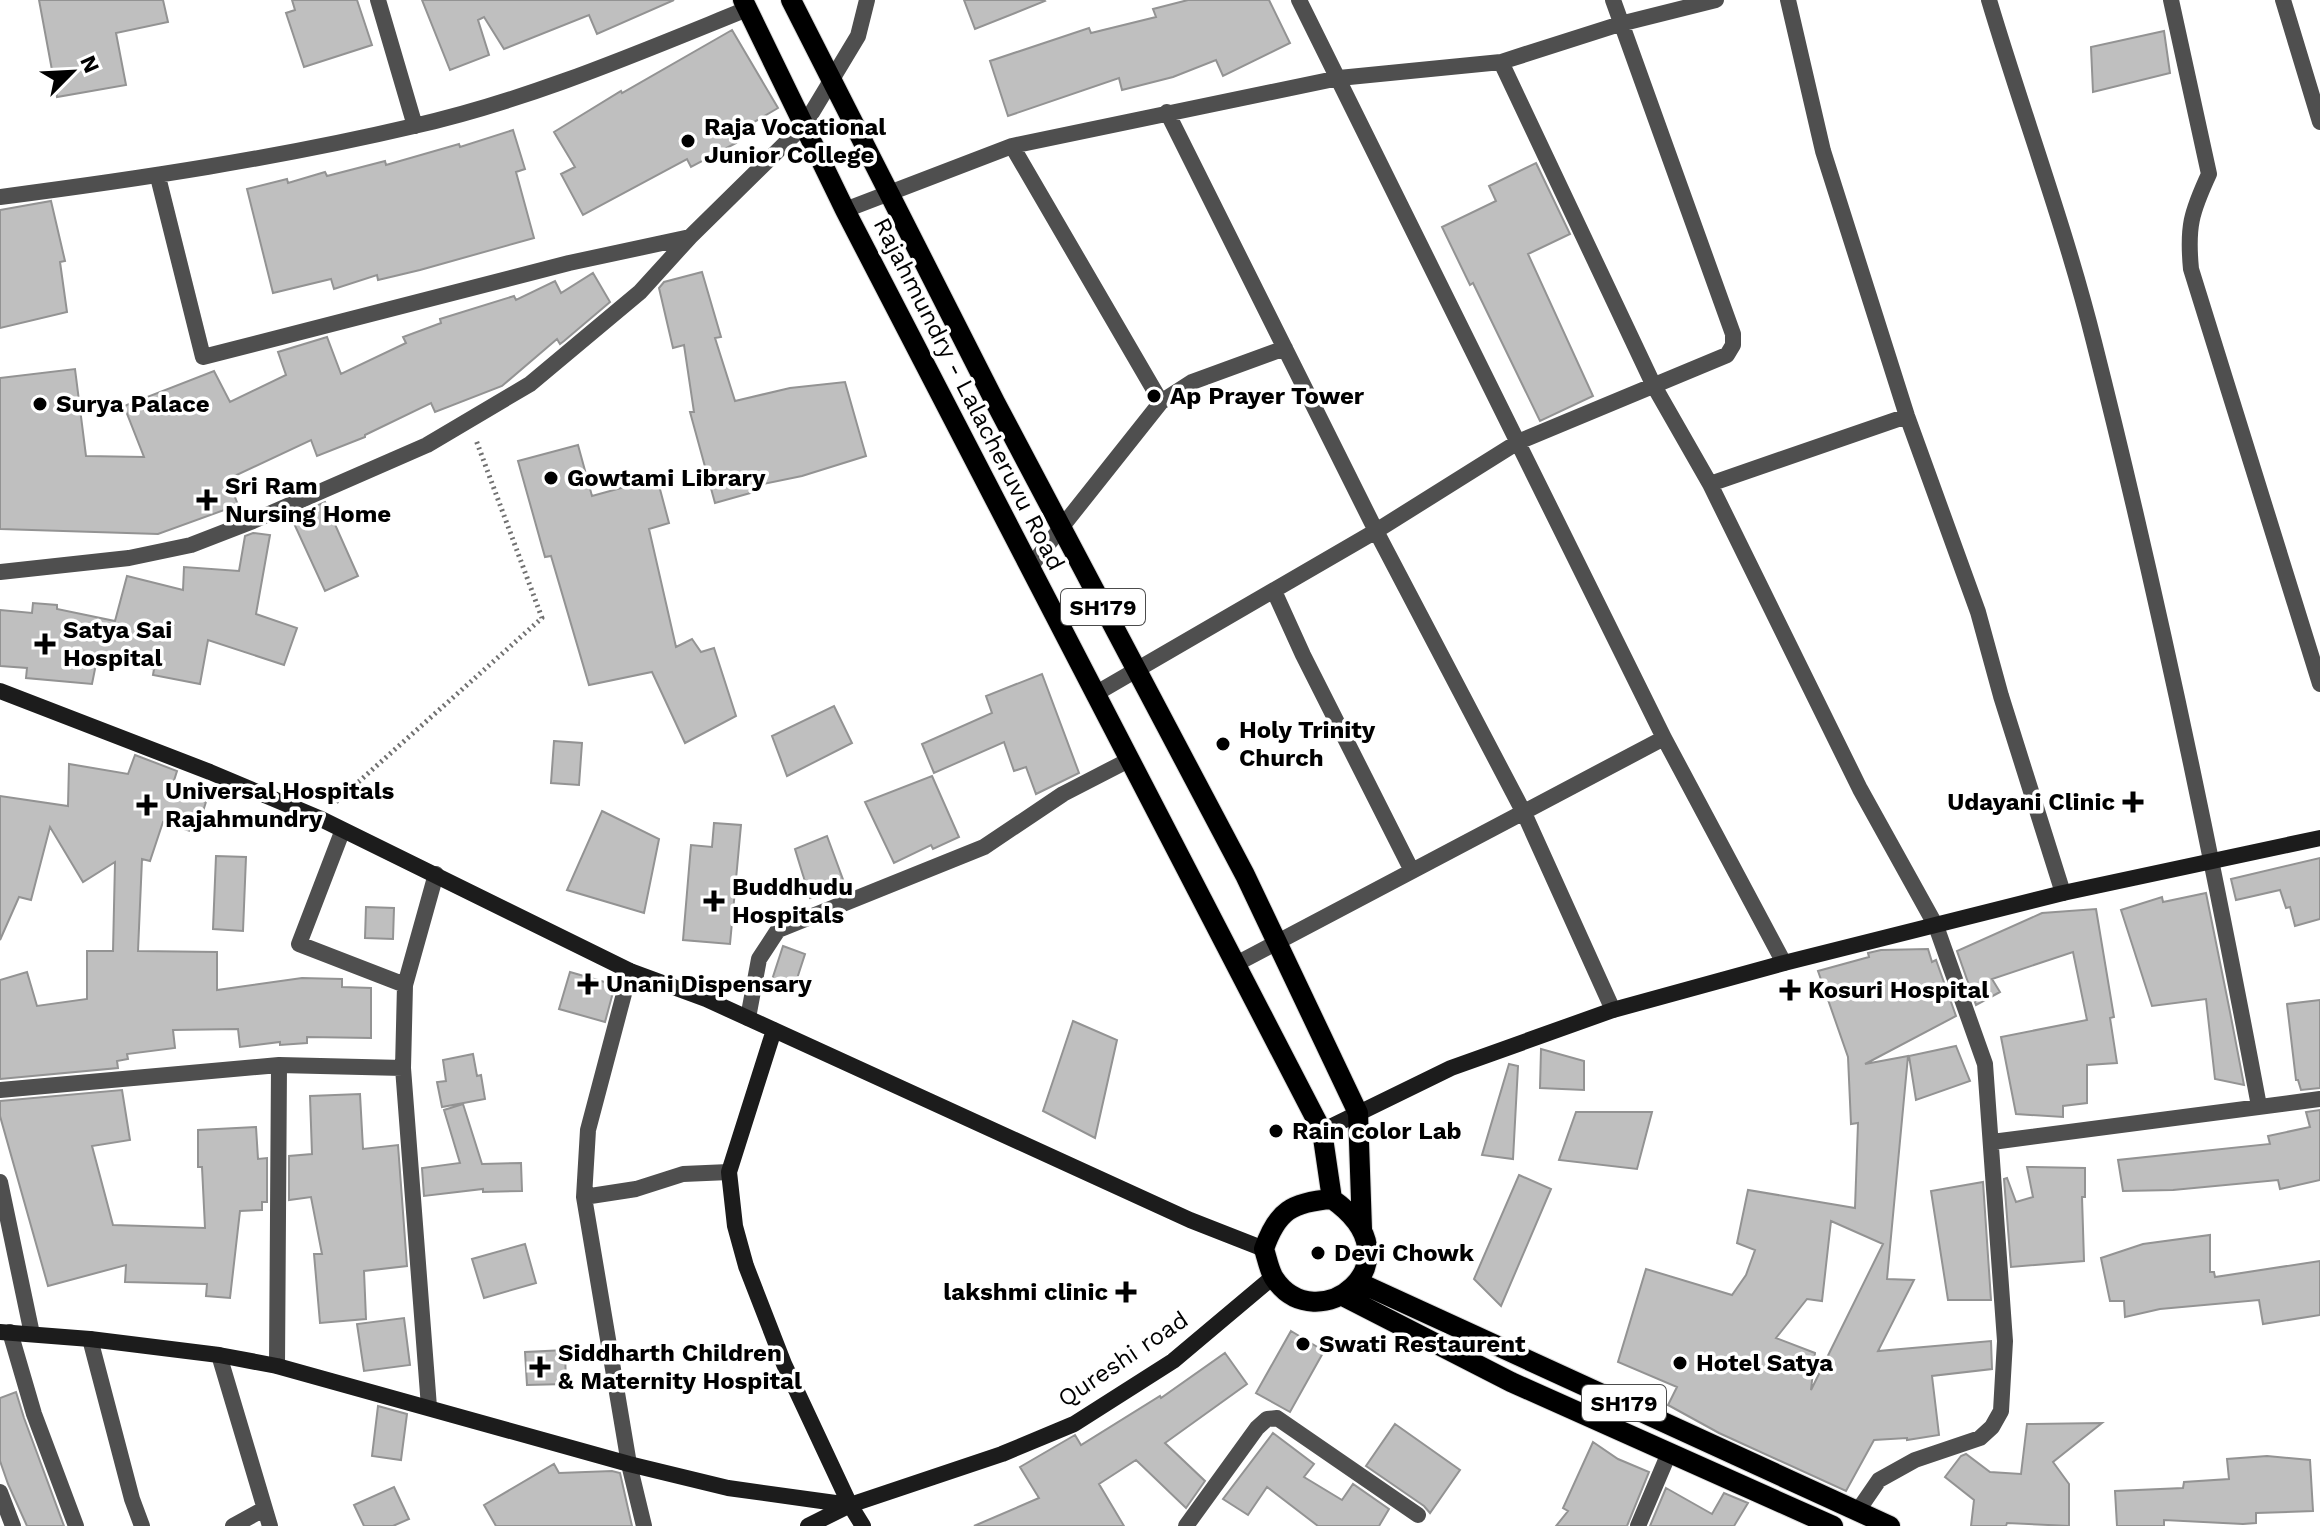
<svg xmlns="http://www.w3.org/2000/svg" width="2320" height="1526" viewBox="0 0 2320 1526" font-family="'Work Sans',sans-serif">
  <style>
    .building { fill: #bfbfbf; stroke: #939393; stroke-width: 2; fill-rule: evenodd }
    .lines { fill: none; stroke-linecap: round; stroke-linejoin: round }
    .primary-casing { stroke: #dbdbdb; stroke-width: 22 }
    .path { stroke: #717171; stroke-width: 5; stroke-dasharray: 2 4; stroke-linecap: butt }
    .street { stroke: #4f4f4f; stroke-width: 16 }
    .secondary { stroke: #1c1c1c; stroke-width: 16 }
    .primary { stroke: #000; stroke-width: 20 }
    .poi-dot { fill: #000; stroke: #fff; stroke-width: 3 }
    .labels { text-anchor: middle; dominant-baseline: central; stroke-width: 7; stroke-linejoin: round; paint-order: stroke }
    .shield { fill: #fff; stroke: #4c4c4c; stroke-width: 2 }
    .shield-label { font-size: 22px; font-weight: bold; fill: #000 }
    .poi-label { font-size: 24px; font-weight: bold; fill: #000; stroke: #fff; text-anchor: start }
    .street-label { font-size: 24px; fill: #000; stroke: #fff }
  </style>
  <rect width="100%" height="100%" fill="#fff"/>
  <!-- building -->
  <path class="building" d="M39,0h124l5,22 -52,11 10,52 -69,12z
    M292,0h65l15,45 -68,22 -18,-54 9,-3z
    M422,0h252l-77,34 -8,-19 -85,34 -20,-32 -6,3 11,35 -39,15z
    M964,0h80l1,1 -70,28z
    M1188,0h81l21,43 -67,33 -7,-16 -43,17 -51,13 -3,-12 -111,38 -18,-55 99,-33 2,5 65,-16 -3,-8z
    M732,30l46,78 -46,27 4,8 -45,24 -4,-8 -104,56 -22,-41 14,-7 -21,-35 67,-41 1,2z
    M2164,31l6,42 -77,19 -2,-45z
    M513,130l12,39 -9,3 18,66 -114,32 -42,10 -1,-5 -43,14 -3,-10 -58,14 -26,-104 40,-10 1,4 37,-11 2,4 58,-15 1,4 73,-21 1,3z
    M1536,163l34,71 -42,20 65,142 -53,25 -67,-138 -3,2 -28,-58 54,-26 -7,-15z
    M51,201l14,60 -5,1 7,50 -67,16v-118z
    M702,272l19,65 -6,1 20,63 55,-13 55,-6 21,74 -64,20 -49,10 1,6 -39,11 -25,-91h4l-10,-67 -11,3 -14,-60 5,-6z
    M593,273l17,29 -46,39 -4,3 -3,-5 -55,47 -67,26 -4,-9 -66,32v2l-48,19 -6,-16 -83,39 10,26 -80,29 -158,-5v-151l75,-9 11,87 58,1 -20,-51 90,-35 16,31 56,-27 -8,-23 49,-15 14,37 65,-31 -3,-6 38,-14 -1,-4 74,-23 2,4 39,-19 6,12z
    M578,445l14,51 65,-18 12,45 -20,6 27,118 16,-8 9,13 13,-4 22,68 -51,27 -33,-71 -63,13 -38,-129 -6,1 -27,-96z
    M325,502l33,74 -33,15 -34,-74z
    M253,533l17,2 -14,79 41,14 -13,37 -76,-25 -8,44 -47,-9 1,-6 -56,-15 -6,30 -66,-6 1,-10 -27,-2v-56l32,3 1,-10 24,2v4l58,12 12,-45 56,14 1,-23 55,4 6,-35z
    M1042,674l37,99 -43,21 -10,-27 -12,4 -10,-29 -70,31 -12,-29 70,-31 -6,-17z
    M834,706l18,37 -65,33 -15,-40z
    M554,741l28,2 -3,42 -28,-2z
    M135,755l42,16 -6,19 35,12 -10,31 -33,-11 -13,39 -8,-2 -4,92 79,1v38l85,-12 40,1v8l29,1v50l-64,-1v6l-27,2v-3l-40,5 -2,-18 -65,1 2,18 -48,6 1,5 -11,2 1,7 -118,11v-99l27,-8 10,34 50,-7v-48h26l2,-89 -32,20 -33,-55 -19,73 -12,-3 -19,43v-144l68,10 1,-42 59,10z
    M932,776l27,61 -26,12 -2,-4 -37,18 -29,-61z
    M602,811l57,28 -15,74 -77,-23z
    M714,823l27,2 -11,119 -47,-4 8,-95 21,2z
    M827,836l18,49 -35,13 -15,-49z
    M216,856l30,1 -3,74 -30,-2z
    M2320,858v61l-25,7 -5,-19 -4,1 -6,-18 -44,10 -5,-21z
    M2206,893l24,119 14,73 -29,-6 -9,-80 -54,7 -31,-96 41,-13 1,5z
    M366,907l28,1 -1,31 -28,-1z
    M2096,909l18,108 -4,1 7,45 -30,2v38l-24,3v11l-47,-3 -15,-77 86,-17 -14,-68 -81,27 8,13 -24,13 -19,-54 85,-38z
    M783,946l22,8 -13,40 -22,-8z
    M1928,949l4,13 4,-2 20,56 -91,48 43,-8 -21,223 27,1 -36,71 113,-10 1,28 -60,7 7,59 -32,5v-2l-33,2 -28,51 -127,-58 -51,-28 9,-18 -59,-25 28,-93 86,26 14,-20 9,-25 -18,-7 11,-53 107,18 3,-85 -7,1 -3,-67 -30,-86 51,-14 -1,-4 13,-3zM1831,1221l52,23 -72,146 4,-37 -39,-15 31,-39 15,2z
    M570,972l45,13 -10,37 -46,-13z
    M2320,1000v88l-19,2 -3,-10h-2l-9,-76z
    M1073,1021l44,19 -22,98 -52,-27z
    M1956,1046l14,35 -54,19 -7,-44z
    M1541,1049l43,12v29l-44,-2z
    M473,1054l4,22 4,-1 4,24 -43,8 -5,-25 9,-1 -3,-21z
    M1509,1064l9,2 -5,93 -31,-4z
    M122,1090l8,50 -38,6 21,79 92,3 -3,-61h-4v-37l58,-3 2,32 9,-1v44h-5v8l-22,1 -10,87 -24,-2 1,-12 -82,-2 1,-17 -78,21 -48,-170v-15z
    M360,1094l3,55 35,-4 9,121 -43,5 2,48 -46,4 -6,-69h8l-11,-57 -22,3v-44l23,-2 -2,-58z
    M463,1104l19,60 39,-1 1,28 -39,1v-3l-59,7 -2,-28 38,-5 -16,-53z
    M2320,1110v70l-40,9 -2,-9 -105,10 -50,1 -5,-31 152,-16 -2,-8 42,-9 -4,-15z
    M1576,1112h76l-15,57 -78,-9z
    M2027,1167l58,1v29h-3l2,64 -73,6 -7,-88 3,-1 9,24 17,-5z
    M1519,1175l32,14 -50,117 -27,-27z
    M1983,1182l8,118h-43l-17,-109z
    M2210,1235v37h4l1,5 105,-16v54l-57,9 -4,-24 -99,9 -35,8 -1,-16h-14l-9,-43 42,-14z
    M525,1244l11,39 -52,15 -12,-39z
    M404,1318l6,47 -46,6 -7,-47z
    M1291,1331l33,20 -34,61 -34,-19z
    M565,1350l1,34 -39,1 -2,-33z
    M1225,1353l22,31 -82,59 40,38 -19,27 -50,-48 -37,24 25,42h-150l65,-28 -19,-31 55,-32 6,10 79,-49 1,2z
    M16,1392l8,26 40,108h-37l-19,-42 -8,-23v-63z
    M378,1406l29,8 -6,46 -29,-4z
    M2102,1423l-49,39 16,22v42l-62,-3 -1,3h-35l3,-26 -29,-23 16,-21 5,-2 24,18 31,2 6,-50z
    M1395,1424l65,46 -30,43 -6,-7 -58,-40z
    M1273,1433l41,31 -10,13 38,23 11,-16 36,25 -10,17h-61l-51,-39 -19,28 -25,-16z
    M1593,1442l25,17 31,13 -22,54h-71l12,-15 -5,-3z
    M2267,1456l43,4 3,51 -57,2v10l-13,1 -79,-4v6h-47l-2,-35 68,-3 1,-6 45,-3 -2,-20z
    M554,1464l5,9 53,-2 8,2 12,53h-136l-12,-21z
    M394,1487l15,32 -16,7h-29l-10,-21z
    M1666,1488l46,26 12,-21 24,10 -14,23h-84z"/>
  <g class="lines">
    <defs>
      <path id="primary" d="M743,0l102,210 477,921 10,68
        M791,0l204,402 250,473 113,238 4,116
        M1332,1199c91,64 -16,143 -58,79 -5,-8 -7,-20 -10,-29 13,-38 28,-47 68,-50z
        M1358,1282l532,244
        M1343,1296l168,86 322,144"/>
    </defs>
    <!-- primary casing -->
    <use href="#primary" class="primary-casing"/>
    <!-- path -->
    <path class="path" d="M336,802l206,-184 -66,-178"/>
    <!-- street -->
    <path class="street" d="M378,0l37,126
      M1299,0l365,738 120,225
      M1788,0l35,151 84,265 71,196 23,84 62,197
      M1989,0c34,114 76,226 105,342 64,253 117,508 165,764
      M2171,0l38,174c-18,39 -22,53 -18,95l129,415
      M2283,0l37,122
      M1501,62l153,324 56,98 150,305 76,137 49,138 20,277 -4,70 -9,16 -12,11 -65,22 -36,20 -22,32
      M1167,112l209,419 148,282 89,197
      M1012,146l149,256
      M158,177l45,180 366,-94 121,-26
      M0,197c139,-18 278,-39 414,-71 115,-26 224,-73 333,-117
      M845,210l167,-64 327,-68 162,-16 119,-38 96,-24
      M1710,484l197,-68
      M1030,567l131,-165 31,-20 93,-34
      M0,572l129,-14 62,-13 62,-24 174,-76 103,-61 110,-92 50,-55 115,-113 53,-88 9,-36
      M1274,591l29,64 109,216
      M1095,694l281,-163 142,-89 209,-87 6,-10v-11l-120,-334
      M342,832l-43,112 106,41
      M1236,964l428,-226
      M630,971l-42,159 -4,67 45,267 15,62
      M748,1018l11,-59 19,-29 206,-83 79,-53 66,-34
      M279,1065l124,3
      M0,1090l279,-25 -2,301
      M1992,1142l328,-43
      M0,1182l32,152
      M584,1197l52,-8 47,-15 46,-2
      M10,1332l24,82 42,112
      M90,1339l42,160 10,27
      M219,1355l51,171
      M429,1407l-26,-339 2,-83 31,-111
      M0,1492l13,34
      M233,1526l31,-17
      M1186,1526l71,-98 10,-9 10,-1 141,97
      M1638,1526l31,-73"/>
    <!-- secondary -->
    <path class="secondary" d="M0,691l210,81 109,46 311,153 76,28 484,221 74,29
      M774,1030l-45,142 6,54 11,40 38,98 66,141 13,21
      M1322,1131l129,-63 162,-58 171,-47 279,-70 257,-55
      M0,1332l90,7 129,16 58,11 352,98 99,24 122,17
      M808,1526l42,-21 152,-51 72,-30 99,-63 100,-84"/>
    <!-- primary -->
    <use href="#primary" class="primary"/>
  </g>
  <!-- markers -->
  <g class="poi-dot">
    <circle cx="688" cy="141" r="8"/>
    <circle cx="1154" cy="396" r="8"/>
    <circle cx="40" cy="404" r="8"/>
    <circle cx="551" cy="478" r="8"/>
    <path d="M203 488h8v8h8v8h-8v8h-8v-8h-8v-8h8z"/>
    <path d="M41 632h8v8h8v8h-8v8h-8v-8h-8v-8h8z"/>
    <circle cx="1223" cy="744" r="8"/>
    <path d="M2129 790h8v8h8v8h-8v8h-8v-8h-8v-8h8z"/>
    <path d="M143 793h8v8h8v8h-8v8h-8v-8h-8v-8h8z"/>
    <path d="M710 889h8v8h8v8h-8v8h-8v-8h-8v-8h8z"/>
    <path d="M584 972h8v8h8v8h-8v8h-8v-8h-8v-8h8z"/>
    <path d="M1786 978h8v8h8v8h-8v8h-8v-8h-8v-8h8z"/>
    <circle cx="1276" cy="1131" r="8"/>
    <circle cx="1318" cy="1253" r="8"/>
    <path d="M1122 1280h8v8h8v8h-8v8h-8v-8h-8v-8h8z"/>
    <circle cx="1303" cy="1344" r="8"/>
    <circle cx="1680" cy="1363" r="8"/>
    <path d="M536 1355h8v8h8v8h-8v8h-8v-8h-8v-8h8z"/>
  </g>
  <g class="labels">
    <!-- shield labels -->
    <g class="shield">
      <rect x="1061" y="589" width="84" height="36" rx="6"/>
      <rect x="1582" y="1385" width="84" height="36" rx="6"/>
    </g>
    <g class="shield-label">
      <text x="1103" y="607">SH179</text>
      <text x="1624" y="1403">SH179</text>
    </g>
    <!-- poi labels -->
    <g class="poi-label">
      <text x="704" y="127">Raja Vocational<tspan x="704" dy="28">Junior College</tspan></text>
      <text x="1170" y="396">Ap Prayer Tower</text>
      <text x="56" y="404">Surya Palace</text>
      <text x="567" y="478">Gowtami Library</text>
      <text x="225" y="486">Sri Ram<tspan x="225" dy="28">Nursing Home</tspan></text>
      <text x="63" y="630">Satya Sai<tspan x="63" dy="28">Hospital</tspan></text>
      <text x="1239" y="730">Holy Trinity<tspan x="1239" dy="28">Church</tspan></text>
      <text x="165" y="791">Universal Hospitals<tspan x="165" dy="28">Rajahmundry</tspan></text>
      <text x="2115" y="802" text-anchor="end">Udayani Clinic</text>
      <text x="732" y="887">Buddhudu<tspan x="732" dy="28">Hospitals</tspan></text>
      <text x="606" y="984">Unani Dispensary</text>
      <text x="1808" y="990">Kosuri Hospital</text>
      <text x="1292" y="1131">Rain color Lab</text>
      <text x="1334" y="1253">Devi Chowk</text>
      <text x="1108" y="1292" text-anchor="end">lakshmi clinic</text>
      <text x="1319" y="1344">Swati Restaurent</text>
      <text x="558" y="1353">Siddharth Children<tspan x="558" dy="28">&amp; Maternity Hospital</tspan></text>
      <text x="1696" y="1363">Hotel Satya</text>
    </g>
    <!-- street labels -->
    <g class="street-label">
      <text transform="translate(969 394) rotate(63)">Rajahmundry - Lalacheruvu Road</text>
      <text transform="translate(1123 1359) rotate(-34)">Qureshi road</text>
    </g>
  </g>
  <!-- north arrow -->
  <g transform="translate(72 72) rotate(66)" stroke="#ffffff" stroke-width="6" paint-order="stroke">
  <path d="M0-6L14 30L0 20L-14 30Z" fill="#000000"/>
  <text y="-12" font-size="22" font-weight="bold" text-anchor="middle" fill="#000000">N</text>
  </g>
</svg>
